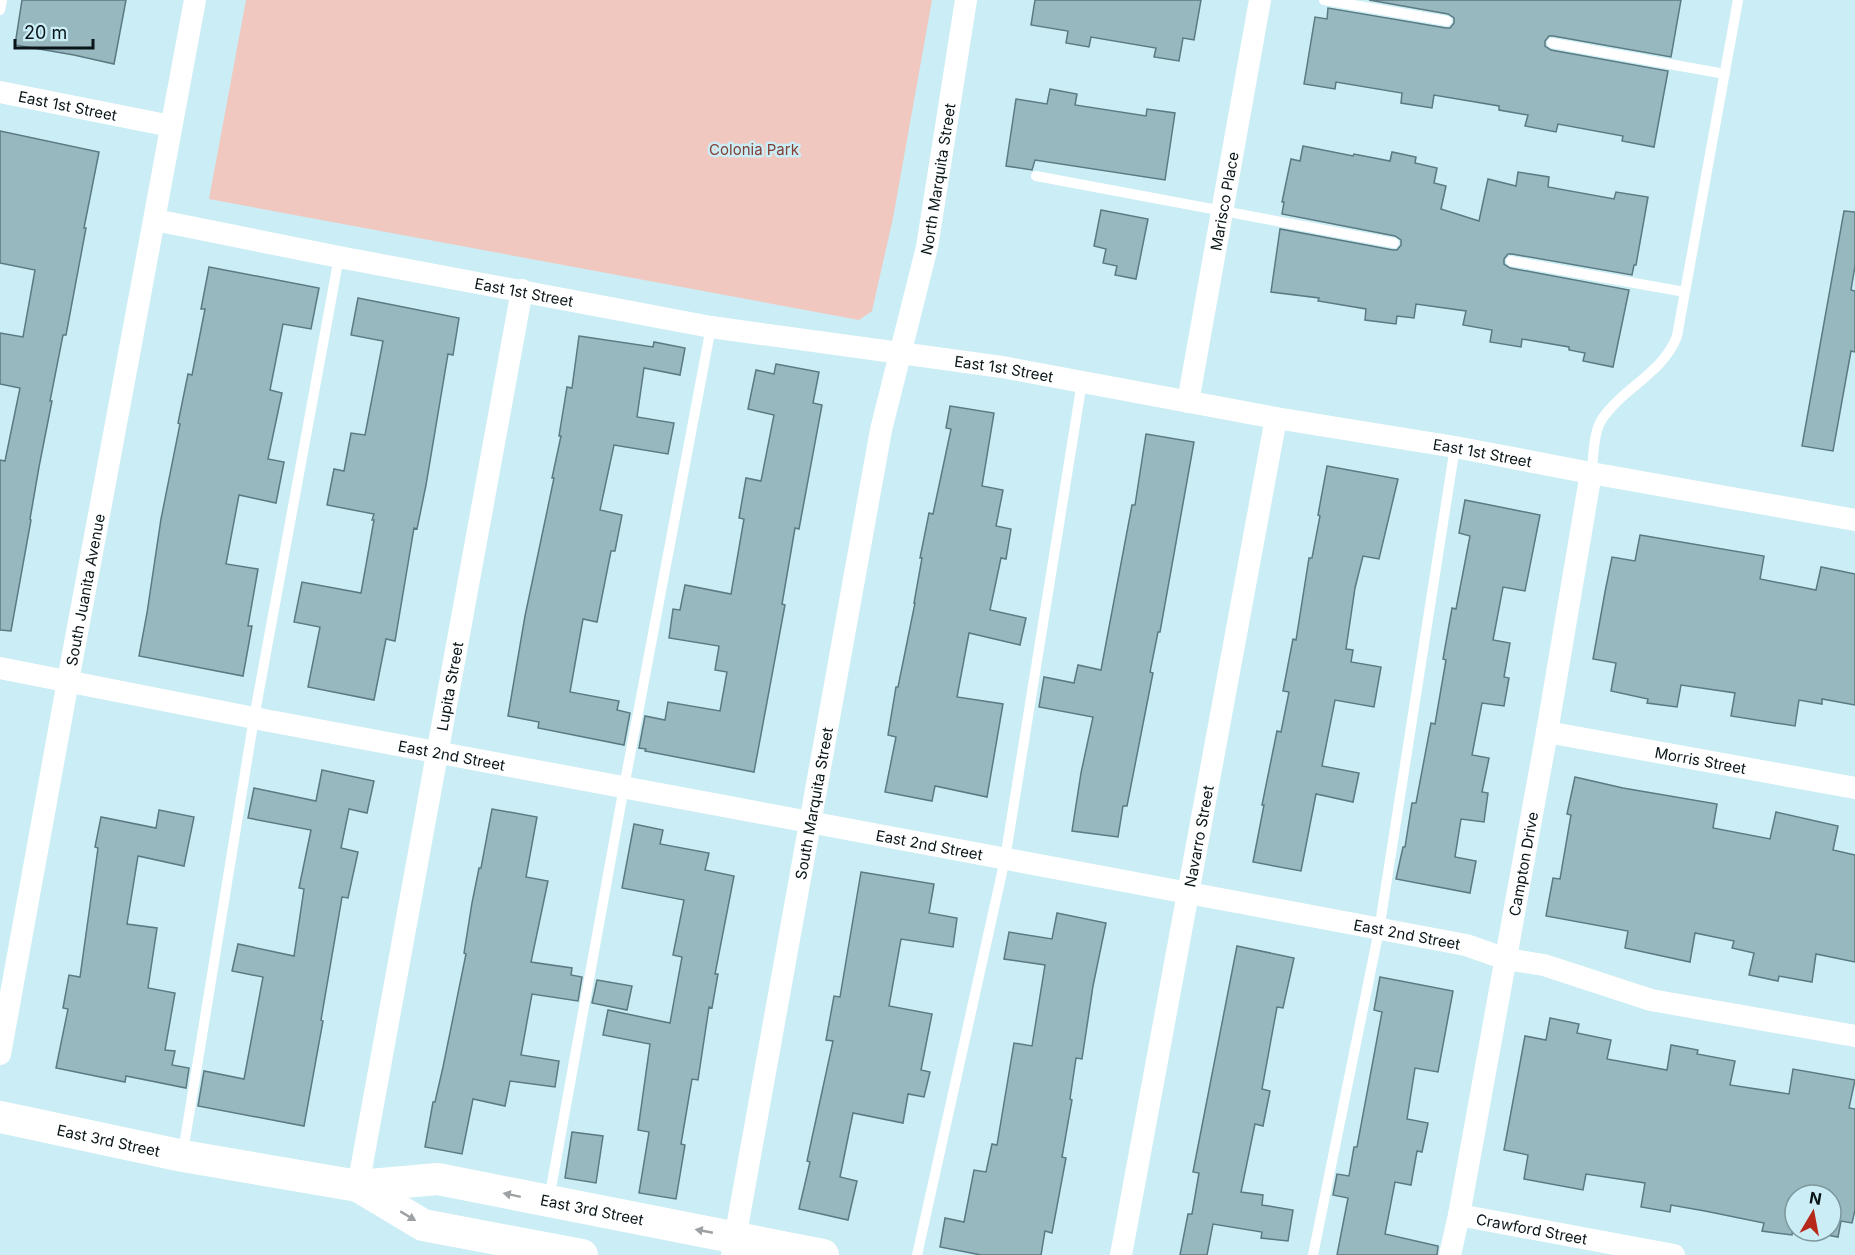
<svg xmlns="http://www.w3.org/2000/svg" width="1855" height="1255" viewBox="0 0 1855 1255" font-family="Inter,sans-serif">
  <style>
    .green { fill: #f1c8c0 }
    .building { fill: #98b8c0; stroke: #5b7a81; stroke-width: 1.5 }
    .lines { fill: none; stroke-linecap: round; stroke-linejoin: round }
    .lane { stroke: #fff; stroke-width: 10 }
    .street { stroke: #fff; stroke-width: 22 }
    .secondary { stroke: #fff; stroke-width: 32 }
    .oneway { fill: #9da1a3 }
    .labels { text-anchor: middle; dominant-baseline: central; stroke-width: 5; stroke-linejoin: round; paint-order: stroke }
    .street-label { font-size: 15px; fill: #091518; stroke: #cbedf5 }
    .park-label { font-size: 15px; fill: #823f35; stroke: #cbedf5 }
  </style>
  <rect width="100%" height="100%" fill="#cbedf5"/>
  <!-- green -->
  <path class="green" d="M246,0h686l-39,218 -21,93 -13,9 -650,-121z"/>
  <!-- building -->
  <path class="building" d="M22,0h104l-12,64 -40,-9 -59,-10z
    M1035,0h166l-7,40 -11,-2 -4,23 -25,-4 2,-9 -65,-11 -2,10 -23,-4 2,-12 -37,-6z
    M1369,0h312l-10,57 -118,-21h-4l-4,5v5l6,4 117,21 -14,76 -32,-6 1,-5 -65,-12 -2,8 -31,-6 3,-11 -29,-5v-4l-65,-11 -2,13 -31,-5 1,-10 -66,-11 -1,7 -31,-5 11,-67 12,2 1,-11 118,20h4l4,-5v-5l-6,-4z
    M1050,89l27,5 -2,11 71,11 1,-7 28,4 -10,67 -130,-20 -3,10 -26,-4 10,-67 31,5z
    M0,131l99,21 -15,76h2l-20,107h-3l-13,66h2l-13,66 -9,52 1,1 -20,111 -11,-1v-170l5,1 15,-73 -20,-4v-51l23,4 12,-67 -35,-7z
    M1303,146l50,10 1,-2 36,7 2,-9 24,5 -1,6 22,5 -3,15 12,3 -5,23 38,12 9,-42 28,7 2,-14 31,5 -1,10 66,12 2,-7 32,5 -12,68h-2l-2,10 -120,-21h-4l-4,5v5l6,4 119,22 -16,77 -30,-6 2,-8 -16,-3v-3l-47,-8 -1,8 -31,-5 2,-12 -29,-5 3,-14 -50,-7 -2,14 -17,-2 -1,8 -31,-4 1,-11 -48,-8 1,-3 -48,-6 9,-63 113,21h4l4,-5v-5l-6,-4 -113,-22 2,-12h-2l9,-43 9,2z
    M1101,210l47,9 -12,60 -21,-4 2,-9 -14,-3 3,-14 -12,-3z
    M1844,211l11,1v54l-4,24 4,1v61l-4,-1 -18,100 -31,-5z
    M209,267l110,21 -8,41 -28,-5 -13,66 12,3 -14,66 16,3 -8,41 -37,-8 -13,69 32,5 -10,57h4l-9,50 -104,-20 8,-43 14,-94 19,-95 -2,-1 10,-49 4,1 13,-66h-4z
    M358,298l101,20 -6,37 -5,-1 -22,131 -9,44 -3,-1 -19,113 -9,-2 -12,61 -66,-13 12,-60 -26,-5 8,-40 59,11 13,-73h-2l2,-6 -47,-9 7,-36 10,2 7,-38 14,2 18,-94 -32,-6z
    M579,336l74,11 1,-5 31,6 -5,27 -36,-7 -7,49 37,6 -6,31 -54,-9 -14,65 22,5 -7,36h-4l-14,71 -14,-3 -13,73 49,9 -2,9 13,3 -6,32 -86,-17 1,-6 -31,-6 17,-100 29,-138h-2l9,-42h-2l8,-49 5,1z
    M776,364l43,8 -6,31 9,2 -23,124 -4,-1 -13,76 3,1 -31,167 -109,-21 1,-2 -7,-1 6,-32 20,4 3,-18 52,9 7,-39 -12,-2 4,-24 -50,-8 4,-29 7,1 5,-25 46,9 13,-75 -5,-1 7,-40 15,3 13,-66 -26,-6 8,-39 18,4z
    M950,406l44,7 -12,73 21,4 -7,36 15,3 -5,30 -5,-1 -11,52 36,8 -6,27 -51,-12 -12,64 46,7 -16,93 -52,-11 -3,15 -47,-9 11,-55 -8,-2 8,-48h2l17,-84h-1l8,-45h-2l9,-45 4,1 18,-85 -5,-1z
    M1146,434l48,8 -34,190h-2l-8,40 3,1 -10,51 -16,82h-4l-5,31 -46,-6 9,-58 12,-56 -54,-10 5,-30 30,6 4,-18 23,5 31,-165h3z
    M1327,466l71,13 -19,80 -16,-3 -8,32 -9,61 7,1 -2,12 30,5 -7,40 -39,-7 -13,66 37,7 -6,29 -37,-8 -15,77 -48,-9 11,-57h-2l15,-74 4,1 8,-40 -6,-1 10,-52 3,1 13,-82h3l8,-42 -2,-1z
    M1465,500l75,15 -15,76 -22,-4 -10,53 17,3 -6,34 5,1 -5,28 -22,-3 -10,52 17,3 -7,34 6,1 -4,29 -23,-3 -6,38 21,4 -6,32 -74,-14 7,-32h2l7,-44h4l15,-80 4,1 11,-64 -3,-1 9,-51 4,1 14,-73 -11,-3z
    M1640,535l124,21 -4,23 56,11 5,-23 34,7v131l-33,-6v5l-23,-4 -4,26 -64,-10 4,-23 -54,-8 -4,22 -30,-4 1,-4 -37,-8 5,-28 -23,-4 12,-67 7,-35 23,4z
    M322,770l52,11 -7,32 -18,-4 -8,39 17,4 -10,46 -6,-1 -21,123 2,1 -19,105 -106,-20 6,-35 40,8 19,-102 -31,-6 6,-27 56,12 10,-67 -5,-1 12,-58 -63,-12 6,-30 62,13z
    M1575,777l48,11 94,16 -4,24 57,11 6,-27 62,14 -5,24 22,5v107l-39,-8 -4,28 -33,-6 -1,5 -29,-6 5,-22 -22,-5 2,-7 -39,-8 -5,29 -65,-14 3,-17 -82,-15 7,-38 7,1 11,-64 -4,-1z
    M492,809l45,8 -11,60 22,4 -17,81 41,6 -1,7 11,2 -4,24 -46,-7 -11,61 38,6 -4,26 -45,-6 -5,25 -32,-7 -11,55 -37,-7 8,-45h2l8,-35 23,-113 -2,-1 8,-50 7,-35h2z
    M159,810l35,7 -10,49 -46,-10 -11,68 30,4 -9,60 27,5 -10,57 10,1 -3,14 17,3 -3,20 -60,-12 -1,6 -69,-14 12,-59 -5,-1 6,-33 11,2 18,-129 -3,-1 6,-30 55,11z
    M634,824l29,6 -3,14 49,9 -4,17 29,6 -19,98h3l-6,34 -3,-1 -11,73 -6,-1 -11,65 4,1 -9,54 -37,-6 10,-61 -11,-2 12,-86 -47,-9 5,-25 62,13 12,-66 -9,-2 11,-55 -62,-12z
    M861,872l73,12 -5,29 28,5 -4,29 -52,-8 -12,67 43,8 -11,56 9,2 -6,25 -16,-3 -5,29 -50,-10 -13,64 17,4 -9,39 -49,-11 11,-47 -3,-1 26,-120 -7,-1 8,-44 6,1z
    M1057,913l49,10 -13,63 -11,73 -6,-1 -6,41 2,1 -10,57 4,1 -14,75 -7,-2 -4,24h-60l-41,-8 5,-29 19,4 10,-52 12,2 6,-28 5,1 17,-102 18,3 13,-81 -41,-6 5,-27 43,7z
    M1237,946l57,12 -11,50 -6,-1 -15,82 8,2 -7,35 -8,-2 -14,68 22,3 -1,10 31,5 -5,31 -27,-3 1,-6 -49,-8 -6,31h-27l8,-41h4l7,-41 -6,-1z
    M1380,977l73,14 -15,81 -23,-4 -8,51 21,4 -6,29 -5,-1 -6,34 -16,-3 -10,52 53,12 -1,9h-100l11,-57 -15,-3 4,-21 12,2 5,-29h3l25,-135 -8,-2z
    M597,980l35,6 -5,24 -35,-7z
    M1550,1018l29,6 -2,9 34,7 -4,19 60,11 4,-25 27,5 -1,4 38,7 -5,24 59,9 4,-25 62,11 -6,28 6,1v101l-3,13 -11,-2 -3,16 -32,-6h25v-36h-36v34l-2,-1 -1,7 -30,-4 2,-8 -59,-12 -34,-6 -1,7 -29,-5 4,-24 -59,-9 -3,16 -59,-11 4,-24 -24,-5 21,-114 21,4z
    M572,1132l31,4 -7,47 -31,-5z"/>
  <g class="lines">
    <!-- lane -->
    <path class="lane" d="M1324,0l123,21
      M0,10l2,-10
      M1552,43l173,31
      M1036,176l358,67
      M1511,261l174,31
      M1591,473c3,-16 2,-40 11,-54 21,-31 62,-47 75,-83l61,-336
      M183,1152l71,-434 85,-461
      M549,1199l75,-412 87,-460
      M917,1255l88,-396 77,-477
      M1313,1255l66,-325 76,-483"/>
    <!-- street -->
    <g class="street">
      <path id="s1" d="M0,92l171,34"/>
      <path id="s2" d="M155,220l184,37 372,70 291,40 274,51 179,29 136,26 264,47"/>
      <path id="s3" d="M1188,402l72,-402"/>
      <path id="s4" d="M0,668l254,50 1212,227 40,14 38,6 107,35 204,36"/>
      <path id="s5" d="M1547,732l308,56"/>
      <path id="s6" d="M0,1054l68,-373 127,-681"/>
      <path id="s7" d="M358,1186l164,-896"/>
      <path id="s8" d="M1459,1215l215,40"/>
      <path id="s9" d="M732,1255l149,-825 46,-183 39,-247"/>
      <path id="s10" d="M1121,1255l155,-837"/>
      <path id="s11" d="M1450,1255l9,-40 88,-483 44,-259"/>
    </g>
    <!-- secondary -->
    <g class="secondary">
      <path id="s12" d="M0,1117l183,39 175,30 80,-7 385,76"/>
      <path d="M358,1186l65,39 159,30"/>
    </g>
  </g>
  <!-- one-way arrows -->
  <defs><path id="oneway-solid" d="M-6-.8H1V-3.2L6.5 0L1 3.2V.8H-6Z" transform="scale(1.5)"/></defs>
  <g class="oneway">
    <use href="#oneway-solid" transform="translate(512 1195) rotate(-168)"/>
    <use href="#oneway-solid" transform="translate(408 1216) rotate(31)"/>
    <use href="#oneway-solid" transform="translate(704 1231) rotate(-169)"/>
  </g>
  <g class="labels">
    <!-- street labels -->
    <g class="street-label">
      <text stroke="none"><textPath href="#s1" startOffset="69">East 1st Street</textPath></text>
      <text stroke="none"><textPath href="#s9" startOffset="1096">North Marquita Street</textPath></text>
      <text stroke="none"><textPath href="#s3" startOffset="204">Marisco Place</textPath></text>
      <text stroke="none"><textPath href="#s2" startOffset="376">East 1st Street</textPath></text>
      <text stroke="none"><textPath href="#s2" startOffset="862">East 1st Street</textPath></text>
      <text stroke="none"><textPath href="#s2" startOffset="1348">East 1st Street</textPath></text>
      <text stroke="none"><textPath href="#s6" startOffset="472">South Juanita Avenue</textPath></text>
      <text stroke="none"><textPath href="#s7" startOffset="508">Lupita Street</textPath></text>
      <text stroke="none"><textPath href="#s4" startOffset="460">East 2nd Street</textPath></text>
      <text stroke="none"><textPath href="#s5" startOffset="156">Morris Street</textPath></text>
      <text stroke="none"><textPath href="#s9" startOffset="459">South Marquita Street</textPath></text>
      <text stroke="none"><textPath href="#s10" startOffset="426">Navarro Street</textPath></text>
      <text stroke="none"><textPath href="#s4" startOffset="946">East 2nd Street</textPath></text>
      <text stroke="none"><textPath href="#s11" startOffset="398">Campton Drive</textPath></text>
      <text stroke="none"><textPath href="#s4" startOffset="1432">East 2nd Street</textPath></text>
      <text stroke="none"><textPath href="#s12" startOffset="111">East 3rd Street</textPath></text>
      <text stroke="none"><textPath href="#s12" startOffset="602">East 3rd Street</textPath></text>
      <text stroke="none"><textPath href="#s8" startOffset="74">Crawford Street</textPath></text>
    </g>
    <!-- park labels -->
    <g class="park-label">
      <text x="754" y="149">Colonia Park</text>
    </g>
  </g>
  <!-- north arrow -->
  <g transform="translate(1813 1213) rotate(10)"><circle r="28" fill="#cbedf5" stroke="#7d979d" stroke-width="1.5"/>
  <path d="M0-4.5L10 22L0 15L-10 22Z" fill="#b62819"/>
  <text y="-9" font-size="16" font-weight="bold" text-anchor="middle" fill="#091518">N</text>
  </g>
  <!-- scale -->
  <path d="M15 39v9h78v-9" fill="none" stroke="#091518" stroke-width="3"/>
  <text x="24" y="39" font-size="18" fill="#091518" stroke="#cbedf5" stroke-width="4.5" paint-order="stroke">20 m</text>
</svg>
